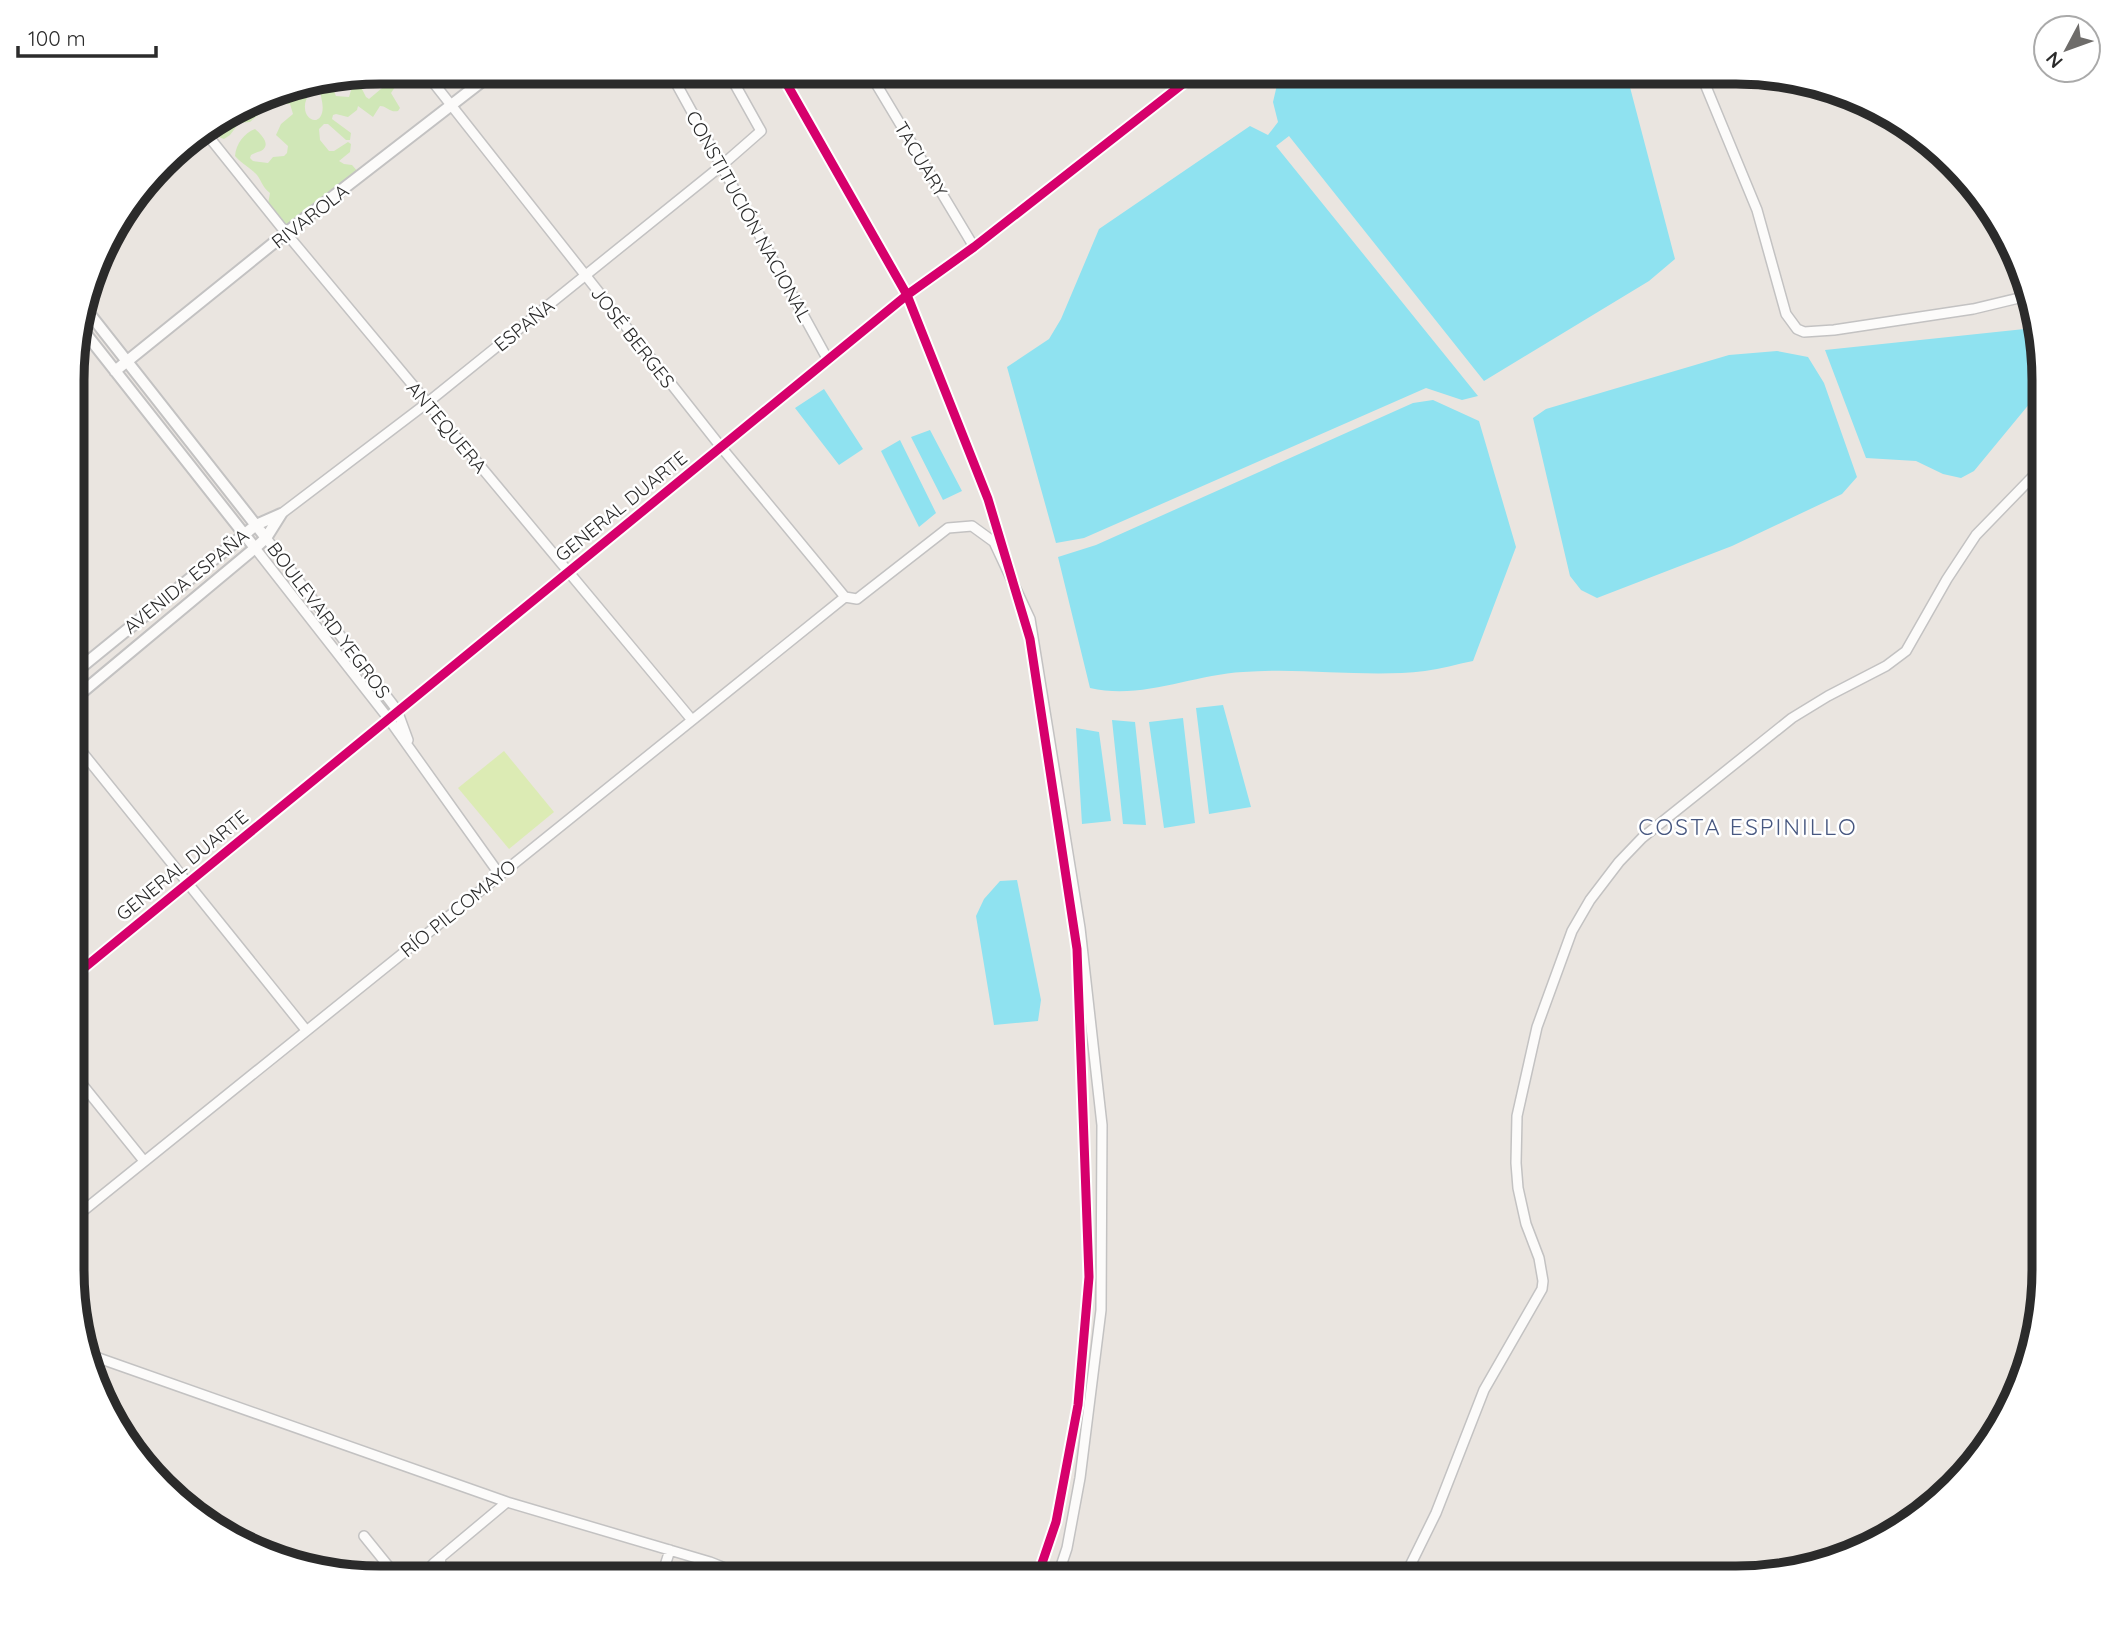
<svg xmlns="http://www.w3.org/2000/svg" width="2116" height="1650" viewBox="0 0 2116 1650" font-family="Quicksand,sans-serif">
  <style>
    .green { fill: #d0e7b7 }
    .pitch { fill: #dcebb4 }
    .water { fill: #8fe2f0 }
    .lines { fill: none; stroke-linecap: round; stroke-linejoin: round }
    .minor-casing { stroke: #c3c2c2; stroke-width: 12 }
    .tertiary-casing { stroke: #c3c2c2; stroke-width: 14 }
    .minor { stroke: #fcfbfa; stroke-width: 9 }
    .tertiary { stroke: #fcfbfa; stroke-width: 10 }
    .cycleway-casing { stroke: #fff; stroke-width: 13 }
    .cycleway { stroke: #d6006c; stroke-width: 9 }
    .labels { text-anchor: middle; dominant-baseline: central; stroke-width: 5; stroke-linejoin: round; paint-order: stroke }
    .street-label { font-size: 19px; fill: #2b2b2b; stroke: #fff }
    .quarter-label { font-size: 23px; letter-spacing: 2px; fill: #485880; stroke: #fff }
    .rim { fill: none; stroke: #2b2b2b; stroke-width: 9 }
  </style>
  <rect width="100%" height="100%" fill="#eae5e0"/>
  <!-- green -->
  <path class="green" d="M390,72h24l2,8c-5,9 -11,8 -21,7l-4,6 9,15 -2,3c-8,2 -11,-5 -18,-5l-7,11 -15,-11 -1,4 -9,7 -12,-3 -3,1 -1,4 19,14 -1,7h-4l-18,-16h-4l-5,5 1,11 9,11h5l14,-9 3,2 -1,8 -11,9 5,3 8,1 7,8 -71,54 -4,-1 -16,-22 2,-11c-7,-5 -8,-11 -13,-18 -6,-7 -14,-10 -22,-19 1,-12 9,-23 20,-27 6,5 17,16 6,22 -3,1 -7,2 -10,4l-1,3 3,3 15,2 5,-6 11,-1 3,-3 1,-7 -12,-11 5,-11 12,-10 -3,-10c-18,-1 -28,7 -40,18l-11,1 -9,12 -6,4 -8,-3 -6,-7 71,-41 34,-5c-3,8 -11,16 -10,25 0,11 13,18 17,5 2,-7 -1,-15 -2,-22 4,-4 8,-5 13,-2l3,7 13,1 3,-10 6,-2 3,2 5,10 3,2 19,-16z"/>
  <!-- pitch -->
  <path class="pitch" d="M504,751l50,61 -45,37 -51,-61z"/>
  <!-- water -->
  <path class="water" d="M1280,72h346l49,187 -26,22 -165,100 -195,-245 -13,10 202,250 -16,4 -36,-12 -342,150 -28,5 -49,-176 42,-28 12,-20 38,-90 151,-103 18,9 10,-13 -5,-20z
    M2034,328l10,58 -70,85 -13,7 -18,-4 -27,-13 -50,-3 -41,-108z
    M1777,351l31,6 16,26 33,94 -15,17 -110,52 -135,52 -16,-8 -11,-14 -37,-158 13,-9 183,-54z
    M824,389l39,60 -24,16 -44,-57z
    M1433,400l46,21 37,126 -43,114c-16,3 -32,8 -48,10 -60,7 -121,-4 -182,1 -52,3 -101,28 -153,16l-32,-131 38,-12 317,-142z
    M930,430l32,61 -19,9 -32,-63z
    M900,440l36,73 -17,14 -38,-76z
    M1223,705l28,102 -42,7 -13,-106z
    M1183,718l12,105 -31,5 -15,-106z
    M1112,720l23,2 11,103 -23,-1z
    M1076,728l23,4 12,89 -29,3z
    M1017,880l24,120 -3,21 -44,4 -18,-109 8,-17 16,-18z"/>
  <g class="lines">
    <defs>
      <path id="minor" d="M425,72l296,375 124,150
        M670,72l158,288
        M869,72l105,175
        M1162,72l13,18
        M1700,72l57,138 29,104 11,15 7,3 30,-2 139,-21 54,-13
        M205,132l81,101 406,487
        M281,514l146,-111 294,-237 40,-35 -33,-59
        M266,538l131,172 11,30
        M255,548l133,170 112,157
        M845,597l12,2 91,-71 24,-2 22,16 36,77 50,309 22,197 -1,185 -21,168 -13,70 -10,30
        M74,742l232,288
        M73,977l834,-682 67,-48 224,-175
        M73,1073l71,88
        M73,1219l772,-622
        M90,1355l417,147 203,60 40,16
        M364,1536l34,42
        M421,1578l13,-15 73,-61
        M439,1578l2,-21
        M661,1578l9,-28
        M1404,1578l32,-65 48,-123 58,-101 1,-8 -4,-23 -13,-34 -8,-36 -2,-25 1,-47 20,-89 35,-96 18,-31 29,-38 23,-24 150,-120 36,-22 58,-30 20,-15 41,-72 29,-44 68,-70"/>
      <path id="tertiary" d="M85,308l181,230
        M79,325l176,223
        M115,371l171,-138 208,-161
        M74,673l182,-148 25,-11
        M74,699l181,-151 11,-10 15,-24"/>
    </defs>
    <!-- minor casing -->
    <use href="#minor" class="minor-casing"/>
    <!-- tertiary casing -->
    <use href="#tertiary" class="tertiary-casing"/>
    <!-- minor -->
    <use href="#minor" class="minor"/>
    <!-- tertiary -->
    <use href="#tertiary" class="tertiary"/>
    <defs>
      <path id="cycleway" d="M780,72l127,223 81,204 42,140 47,310 12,328 -11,128 -22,117 -19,56
        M73,977l834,-682 67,-48 224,-175"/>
    </defs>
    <!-- cycleway casing -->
    <use href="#cycleway" class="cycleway-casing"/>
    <!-- cycleway -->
    <use href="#cycleway" class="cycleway"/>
  </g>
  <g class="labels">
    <!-- street labels -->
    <g class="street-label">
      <text transform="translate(921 159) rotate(59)">TACUARY</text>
      <text transform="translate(310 216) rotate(-38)">RIVAROLA</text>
      <text transform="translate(749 216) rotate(61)">CONSTITUCIÓN NACIONAL</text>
      <text transform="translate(524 325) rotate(-39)">ESPAÑA</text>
      <text transform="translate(633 337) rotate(52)">JOSÉ BERGES</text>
      <text transform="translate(447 427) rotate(50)">ANTEQUERA</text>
      <text transform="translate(621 506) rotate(-39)">GENERAL DUARTE</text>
      <text transform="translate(186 581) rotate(-39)">AVENIDA ESPAÑA</text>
      <text transform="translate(329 620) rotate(53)">BOULEVARD YEGROS</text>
      <text transform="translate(182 865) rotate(-39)">GENERAL DUARTE</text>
      <text transform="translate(458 908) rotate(-39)">RÍO PILCOMAYO</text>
    </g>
    <!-- quarter labels -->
    <g class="quarter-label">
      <text x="1748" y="826">COSTA ESPINILLO</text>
    </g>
  </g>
  <!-- crop -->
  <path d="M0 0H2116V1650H0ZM380 84H1736A296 296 0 0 1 2032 380V1270A296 296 0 0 1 1736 1566H380A296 296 0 0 1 84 1270V380A296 296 0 0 1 380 84Z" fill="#fff" fill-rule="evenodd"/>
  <path class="rim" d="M380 84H1736A296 296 0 0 1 2032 380V1270A296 296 0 0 1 1736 1566H380A296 296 0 0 1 84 1270V380A296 296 0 0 1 380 84Z"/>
  <!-- north arrow -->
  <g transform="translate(2067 49) rotate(229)"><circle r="33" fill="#ffffff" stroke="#aaaaaa" stroke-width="2"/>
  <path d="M0-5L12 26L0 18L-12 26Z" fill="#6e6c6a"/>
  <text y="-10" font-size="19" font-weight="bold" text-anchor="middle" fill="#2b2b2b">N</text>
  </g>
  <!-- scale -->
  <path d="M18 46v10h138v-10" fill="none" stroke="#2b2b2b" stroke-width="3.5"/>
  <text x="28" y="46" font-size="21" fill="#2b2b2b" stroke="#ffffff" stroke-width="5" paint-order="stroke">100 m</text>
</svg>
